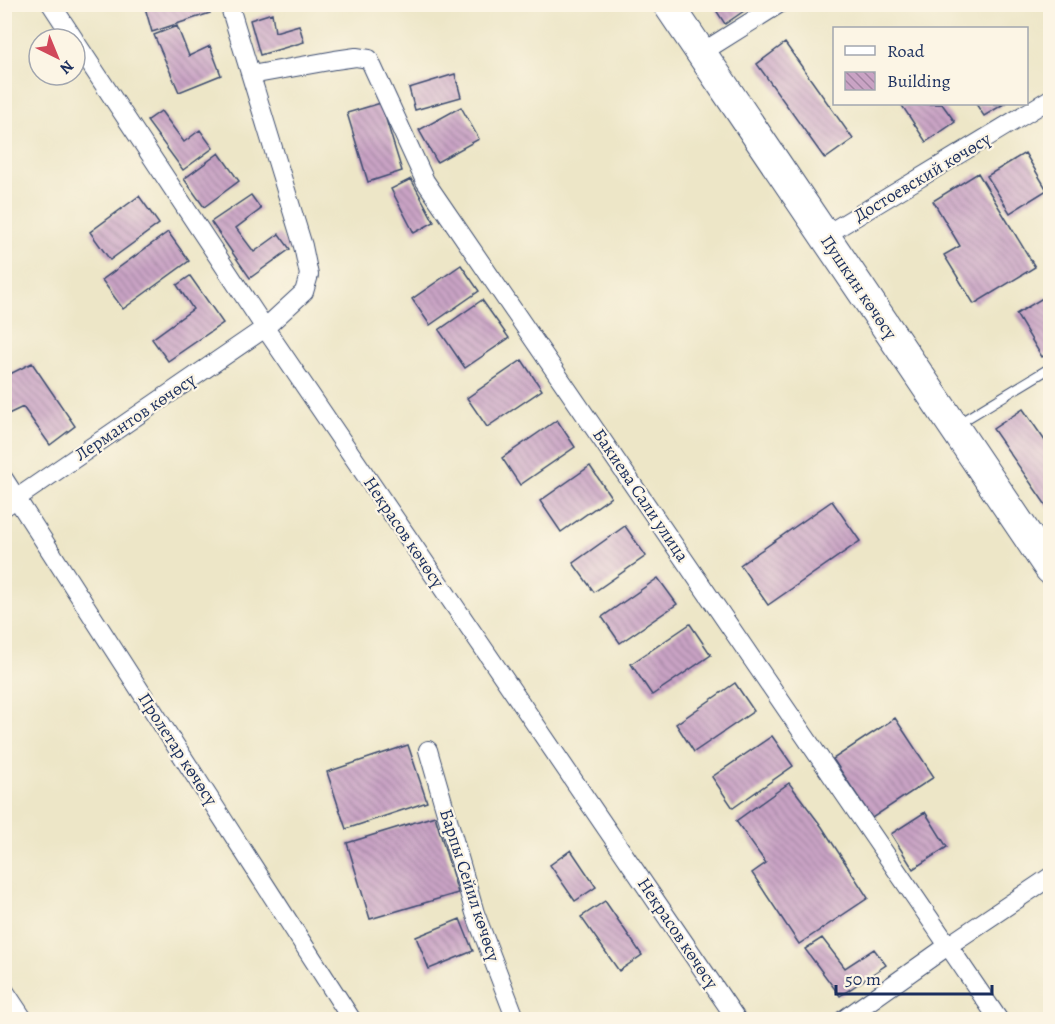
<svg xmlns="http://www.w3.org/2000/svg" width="1055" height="1024" viewBox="0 0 1055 1024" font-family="Alegreya,serif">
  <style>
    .building { fill: url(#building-back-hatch) }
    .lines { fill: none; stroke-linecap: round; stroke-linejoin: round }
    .service-casing { stroke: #3a4a6e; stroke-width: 11 }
    .minor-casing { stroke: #3a4a6e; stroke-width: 20 }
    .trunk-casing { stroke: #3a4a6e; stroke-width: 32 }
    .service { stroke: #fff; stroke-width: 9 }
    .minor { stroke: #fff; stroke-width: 18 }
    .trunk { stroke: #fff; stroke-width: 30 }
    .labels { text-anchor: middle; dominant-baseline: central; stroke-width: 4.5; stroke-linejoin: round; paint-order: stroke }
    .street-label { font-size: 18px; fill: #1b2f5e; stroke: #fcf5e5 }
  </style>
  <defs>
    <pattern id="building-back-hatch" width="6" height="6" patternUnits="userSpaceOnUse" patternTransform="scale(1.5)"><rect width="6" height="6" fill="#c9a3c4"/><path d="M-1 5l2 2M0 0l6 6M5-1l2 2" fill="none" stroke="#a285a2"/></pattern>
  </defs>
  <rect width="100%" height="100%" fill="#fcf5e5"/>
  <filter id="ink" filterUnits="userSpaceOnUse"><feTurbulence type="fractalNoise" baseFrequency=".0167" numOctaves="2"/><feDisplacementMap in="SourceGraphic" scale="12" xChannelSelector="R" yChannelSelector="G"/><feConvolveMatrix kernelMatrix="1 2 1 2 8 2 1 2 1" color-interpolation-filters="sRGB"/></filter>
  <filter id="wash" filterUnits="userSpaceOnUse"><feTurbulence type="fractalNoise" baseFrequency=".008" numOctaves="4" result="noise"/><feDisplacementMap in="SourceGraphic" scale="24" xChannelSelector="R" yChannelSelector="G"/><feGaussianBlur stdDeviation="1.35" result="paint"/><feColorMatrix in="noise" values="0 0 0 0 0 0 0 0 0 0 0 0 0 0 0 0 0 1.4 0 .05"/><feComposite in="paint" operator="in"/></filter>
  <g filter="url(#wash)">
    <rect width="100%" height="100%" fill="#ede6c7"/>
    <g id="blocks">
      <!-- building -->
      <path class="building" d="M144,4h62l4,9 -58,19z
        M712,4h42l-29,20z
        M272,13l3,19 24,-7 5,17 -44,13 -10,-35z
        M177,26l12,30 21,-10 11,29 -42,17 -25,-57z
        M785,43l68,96 -28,20 -68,-95z
        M455,74l6,23 -46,13 -6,-22z
        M381,103l21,68 -34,11 -21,-69z
        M901,104h41l13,18 -29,20z
        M976,104h28l-20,12z
        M461,107l18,32 -42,23 -18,-32z
        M161,111l23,31 16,-12 13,18 -30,22 -36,-49z
        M219,153l20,28 -35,26 -20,-28z
        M1025,153l22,37 -37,23 -23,-37z
        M978,173l57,94 -61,37 -30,-49 16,-9 -27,-45z
        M411,179l23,43 -20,11 -23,-44z
        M251,195l10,14 -25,19 18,24 25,-18 11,15 -40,29 -39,-56z
        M139,196l20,28 -49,36 -20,-28z
        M168,232l21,29 -66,48 -21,-29z
        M461,265l18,26 -49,34 -18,-26z
        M190,276l33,47 -55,38 -16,-22 41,-30 -16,-24z
        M1046,296l4,7v49l-8,5 -26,-43z
        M482,300l27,38 -44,30 -26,-38z
        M522,360l20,30 -55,37 -20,-29z
        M32,363l43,63 -25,19 -27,-38 -19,9v-39z
        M1023,409l27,39v58l-2,2 -55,-79z
        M557,420l18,27 -55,38 -18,-27z
        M590,466l21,31 -50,35 -21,-31z
        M832,501l28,40 -92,64 -28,-40z
        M625,526l21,30 -52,36 -21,-29z
        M658,578l19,26 -57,39 -18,-26z
        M690,624l21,31 -59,40 -21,-31z
        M735,683l19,28 -60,41 -18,-28z
        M895,718l39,59 -62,41 -39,-59z
        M772,736l21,30 -60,42 -21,-31z
        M408,745l19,57 -81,27 -19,-57z
        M789,783l33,44 46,71 -69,46 -47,-71 14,-10 -30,-42z
        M925,812l22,35 -34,22 -22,-35z
        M435,816l23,77 -88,26 -23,-76z
        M571,850l25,37 -21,14 -25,-36z
        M605,901l37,54 -23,16 -38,-54z
        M460,919l13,32 -44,18 -13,-32z
        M822,938l23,30 29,-19 12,16 -46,31 -35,-47z"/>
    </g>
  </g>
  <g filter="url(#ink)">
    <use href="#blocks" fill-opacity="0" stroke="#3a4a6e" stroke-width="1.5"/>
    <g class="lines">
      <defs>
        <path id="service" d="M956,425l94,-57"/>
        <path id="minor" d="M51,4l23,35
          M75,41l190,287 472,692
          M701,53l78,-49
          M251,75l84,-15 21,-3 13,2 56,122 574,839
          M824,236l226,-137
          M4,479l348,541
          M4,507l261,-179 39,-36 5,-17 -6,-29 -74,-242
          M428,750l47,163 41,107
          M4,990l20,30
          M843,1020l106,-75 101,-68"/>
        <path id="trunk" d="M668,4l382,565"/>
      </defs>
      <!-- service casing -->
      <use href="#service" class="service-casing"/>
      <!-- minor casing -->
      <use href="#minor" class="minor-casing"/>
      <!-- trunk casing -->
      <use href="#trunk" class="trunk-casing"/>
      <!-- service -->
      <use href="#service" class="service"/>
      <!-- minor -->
      <use href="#minor" class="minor"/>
      <!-- trunk -->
      <use href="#trunk" class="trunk"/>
    </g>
  </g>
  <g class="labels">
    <!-- street labels -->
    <g class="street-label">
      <text transform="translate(922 177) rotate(-31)">Достоевский көчөсү</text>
      <text transform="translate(859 287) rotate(56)">Пушкин көчөсү</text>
      <text transform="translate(135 417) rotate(-34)">Лермантов көчөсү</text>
      <text transform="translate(641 495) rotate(56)">Бакиева Сали улица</text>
      <text transform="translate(404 532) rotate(56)">Некрасов көчөсү</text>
      <text transform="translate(178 749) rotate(57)">Пролетар көчөсү</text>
      <text transform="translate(470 885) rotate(72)">Барпы Сейил көчөсү</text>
      <text transform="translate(678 933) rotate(56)">Некрасов көчөсү</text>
    </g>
  </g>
  <!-- margin -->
  <rect width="1055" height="1024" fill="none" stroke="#fcf5e5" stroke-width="24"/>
  <!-- legend -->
  <rect x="833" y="27" width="195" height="78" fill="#fcf5e5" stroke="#a2a6af" stroke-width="1.5"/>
  <rect x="845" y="46" width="30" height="9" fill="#ffffff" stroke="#a2a6af" stroke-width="1.5"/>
  <text x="887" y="57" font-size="18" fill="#1b2f5e">Road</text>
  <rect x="845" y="72" width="30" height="18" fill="url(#building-back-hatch)" stroke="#a2a6af" stroke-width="1.5"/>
  <text x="887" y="87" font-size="18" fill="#1b2f5e">Building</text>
  <!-- north arrow -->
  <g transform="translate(57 57) rotate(137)"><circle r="28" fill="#fcf5e5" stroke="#a2a6af" stroke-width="1.5"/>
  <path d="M0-4.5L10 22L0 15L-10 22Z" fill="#d1495b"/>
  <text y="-9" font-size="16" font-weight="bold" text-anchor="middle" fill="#1b2f5e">N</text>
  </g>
  <!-- scale -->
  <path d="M836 985v9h156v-9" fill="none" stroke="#1b2f5e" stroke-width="3"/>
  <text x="845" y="985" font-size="18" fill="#1b2f5e" stroke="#fcf5e5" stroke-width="4.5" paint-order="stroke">50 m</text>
</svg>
